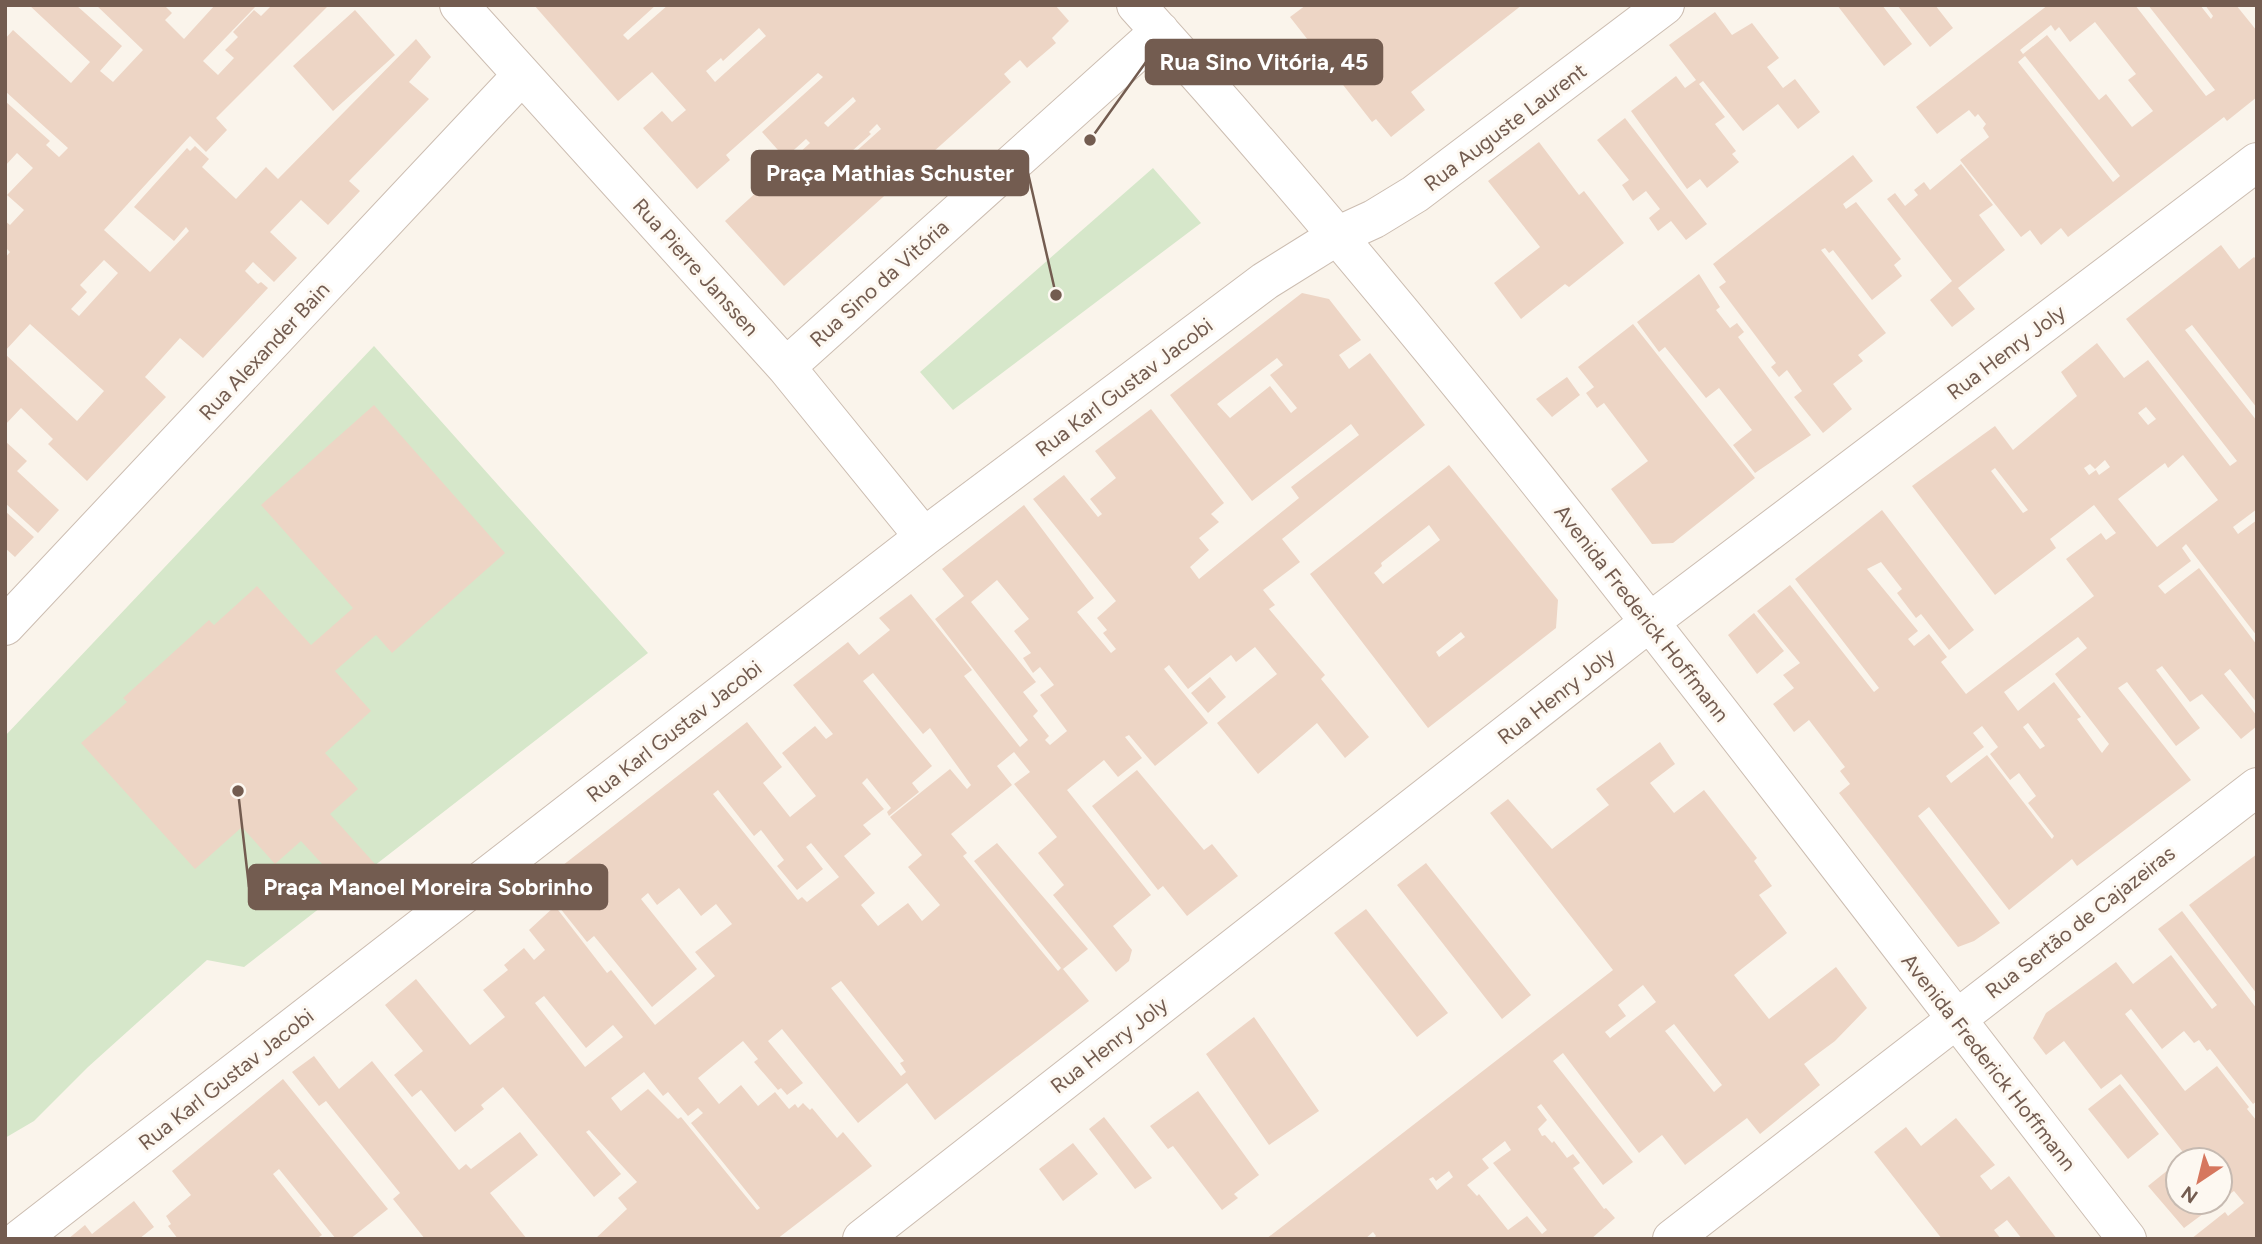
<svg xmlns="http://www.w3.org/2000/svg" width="2262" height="1244" viewBox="0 0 2262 1244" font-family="Figtree,sans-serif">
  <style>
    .green { fill: #d6e7ca }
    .building { fill: #edd5c5; fill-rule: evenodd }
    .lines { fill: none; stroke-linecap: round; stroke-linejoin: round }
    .street-casing { stroke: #ccbdb1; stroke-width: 40 }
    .street { stroke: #fff; stroke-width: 38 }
    .labels { text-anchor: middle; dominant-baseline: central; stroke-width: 6; stroke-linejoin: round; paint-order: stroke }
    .street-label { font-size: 21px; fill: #735c50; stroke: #fdf8f1 }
    .leader { fill: none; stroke: #735c50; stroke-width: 2.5 }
    .callout-dot { fill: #735c50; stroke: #fdf8f1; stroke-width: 2.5 }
    .callout { fill: #735c50; stroke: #735c50; stroke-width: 2.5 }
    .callout-label { font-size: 23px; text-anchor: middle; font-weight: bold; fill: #fff }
  </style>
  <rect width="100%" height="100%" fill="#faf4eb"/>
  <!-- green -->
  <path class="green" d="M1153,168l48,55 -248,187 -33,-38z
    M374,346l274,307 -404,314 -37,-7 -119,107 -54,54 -29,17v-402z"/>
  <!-- building -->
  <path class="building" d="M29,5h47l46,41 -22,25 13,11 30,-32 -47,-45h68l8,8 -7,7 19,19 31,-34h42l-54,56 15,14 16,-17 -9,-8 13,-13 -5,-5 21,-22 7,6 11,-11h57l-113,113 11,12 -21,22 -16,-16 -86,94 46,42 39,-41 -3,-4 -12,14 -40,-34 53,-59 3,3 5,-5 14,13 -7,8 34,32 30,-32 12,12 138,-140 15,18 -22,25 20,17 -80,82 11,10 -32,34 -27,-25 -31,32 27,26 -23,24 -21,-20 -8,9 13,13 3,-2 7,6 -65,70 -23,-20 -35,39 21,20 -79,84 -39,-37 5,-5 -32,-31 -16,17v-71l72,67 27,-30 -74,-67 -25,27v-93l5,-6 -5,-5v-26l5,4 14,-15 -17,-15 26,-27 -16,-15 -12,13v-65l45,40 -4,4 13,12 9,-9 -63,-57v-52l8,-9 58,53 19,-21zM104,260l14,13 -39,43 -8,-7 16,-17 -7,-7z
    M534,5h122l-33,30 5,5 40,-35h387l14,16 -17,17 4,5 -29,25 -7,-8 -16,14 7,8 -227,204 -59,-65 85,-78 -4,-4 -21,19 -23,-26 61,-55 -5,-4 -92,82 4,5 -33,29 -54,-61 19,-17 10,11 14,-12 -34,-38 -34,29zM759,28l7,8 -51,46 -9,-11 15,-13 2,3zM853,97l3,4 -28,26 -4,-4zM877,124l4,5 -57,51 -2,-2 49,-44 -2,-2z
    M1306,5h216l-111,87 14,18 -34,27 -15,-18 -4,3 -82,-105z
    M1837,5h45l30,39 -28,22z
    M1897,5h38l18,23 -23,19z
    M2048,5h87l71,91 9,-6 -67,-85h52l11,14 2,-3 -8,-11h31l21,26v66l-30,24 -3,-4 -156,120 -7,-9 -20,17 -11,-15 -9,7 -61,-77 29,-23 -6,-9 3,-4 -8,-10 -3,3 -6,-7 -32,24 -21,-27zM2095,22l41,52 -8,6 25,31 -21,16 -26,-33 -7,6 -52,-65 -24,19 -3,-4 31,-25 4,6 4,-4 11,15zM2025,56l95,120 -7,6 -95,-120z
    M355,10l40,45 -62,56 -40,-45z
    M1715,12l17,23 20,-12 27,35 -12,9 16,21 12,-9 25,33 -22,17 -20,-25 -35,27 -40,-50 -4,3 26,33 -10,7 21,27 -4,3 7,8 -32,26 -7,-9 -13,10 -56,-78 45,-35 9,12 11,-8 -27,-35z
    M1625,118l82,106 -21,16 -15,-19 -13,10 -9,-13 11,-9 -14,-18 -13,10 -11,-16 7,-5 -32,-40z
    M1539,142l40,53 5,-4 40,52 -55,44 -4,-3 -44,35 -27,-36 46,-36 -52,-66z
    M1853,155l20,26 -30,23 3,5 10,-7 45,57 -7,6 8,11 -30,24 -39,-50 -4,3 -4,-5 -4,2 65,83 -28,22 5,6 -30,23 19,25 -29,24 -29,-36 8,-6 -15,-21 -8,7 -8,-10 5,-4 -57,-76 7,-5 -13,-18z
    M1961,164l32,41 -14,10 26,35 -47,38 17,21 -23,18 -22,-27 22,-19 -65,-82 8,-6 10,13 13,-11 -4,-5 10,-8 6,8z
    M2221,245l18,24 15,-12 3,3v148l-65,-83 -7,5 72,91v88l-24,18 5,7 19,-14v116l-71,-92 -4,4 9,13 -33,25 7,8 34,-26 58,77v58l-27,-34 -6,5 33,42v10l-16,13 -39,-45 -12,8 -28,-36 -6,4 44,58 -24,18 -49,-64 -9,6 73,92 -114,86 -5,-7 -63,51 -80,-103 -11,9 82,107 -26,18 -16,6 -119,-154 11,-9 -10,-13 5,-4 -36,-47 -15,12 -21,-28 21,-16 -11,-13 17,-12 -43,-52 33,-26 84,107 5,-4 -84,-109 87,-69 92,120 -25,20 -28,-36 -5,4 -19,-25 5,-4 -21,-27 -14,7 51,62 -10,8 6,7 15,-12 18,23 -6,5 25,32 128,-98 -28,-37 35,-26 5,7 10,-7 -22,-28 -44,34 6,9 -61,47 -83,-109 83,-60 18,24 64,-54 -16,-24 36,-29 27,35 24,-18 82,106 7,-5 -111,-142zM2146,407l10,12 -8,6 -10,-12zM2183,455l35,45 -61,47 -39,-48 47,-36 3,5zM2105,460l5,7 -11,8 -3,-5 -7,5 -5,-7 6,-4 5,5zM1995,468l33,42 -5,3 -32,-42zM2078,637l9,11 -32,26 54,70 -7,9 -25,-34 4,-2 -27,-35 -36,29 -14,-19zM2028,723l17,23 -5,3 -17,-22zM1982,726l16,21 -8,7 20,26 9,-7 17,23 -8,7 26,33 -2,3 -65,-84 -36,28 -5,-7 38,-29 -11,-14z
    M1699,274l21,33 -4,3 14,18 7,-5 7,9 -6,5 73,98 -56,38 -22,-28 19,-15 -33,-42 -13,10 -41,-51 -6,5 -22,-30z
    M1302,293l27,6 32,41 -22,15 10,14 21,-16 55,72 -143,114 18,23 -37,28 12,15 -6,4 56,66 -4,4 48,58 -24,21 -28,-35 -59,51 -41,-51 60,-49 -22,-27 -19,15 -5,-7 -43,34 -19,-24 -5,4 44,54 -53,43 -26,-31 -4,2 17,21 -24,19 -14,-17 -37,30 84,105 -38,31 19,24 -3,11 -13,11 -63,-77 11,-10 -26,-32 19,-16 -43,-53 16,-12 -16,-20 -17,14 15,19 -61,49 16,19 -4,3 95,115 3,-3 -87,-107 23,-18 91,106 -25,20 26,32 -154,119 -28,-37 -49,40 -76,-94 -14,12 35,42 -16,12 -6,-7 -3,2 -24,-28 4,-3 -15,-18 -45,37 21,26 22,-19 17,21 17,-14 14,17 6,-5 3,4 5,-5 7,7 2,-2 25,30 6,-6 29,34 -95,73h-182l32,-30 -9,-11 19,-16 -48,-52 -3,2 35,42 -27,23 -91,-110 -22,18 3,4 -29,23 -34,-42 -9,7 -18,-22 29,-24 -38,-46 31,-26 54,66 35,-28 -22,-27 25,-20 -4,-5 20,-17 10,12 11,-10 -16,-20 26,-24 52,67 4,-3 44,55 60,-49 -20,-24 37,-28 -16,-20 -15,12 -22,-28 -22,17 -9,-12 -7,6 56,70 -45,38 -58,-71 -7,6 -47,-59 207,-161 35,45 -19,16 27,34 26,-21 -34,-43 33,-27 11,13 7,-5 -40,-49 55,-43 11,13 31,-25 -11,-12 32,-24 61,76 -8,6 56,71 8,-7 -93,-121 29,-23 -22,-27 82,-64 70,93 -17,14 34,41 5,-4 -13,-16 4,-3 -10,-12 19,-17 -83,-102 31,-24 34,42 4,-3 -12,-15 26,-21 -21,-27 56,-42 73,94 -13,11 8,8 -20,16 10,12 -19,17 9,12 100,-81 -8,-11 68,-52 -8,-11 -99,77 -82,-106zM1277,358l6,7 -13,10 27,33 -6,5 -21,-27 -40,32 -13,-14zM997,580l32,39 -15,12 17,22 -8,5 10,15 7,-6 14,18 -14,10 27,36 -17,14 -5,-5 4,-4 -16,-20 5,-5 -15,-19 13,-10 -65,-80zM873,673l50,61 7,-6 41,57 -4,4 -17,-20 -60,48 32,38 -14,12 32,38 -18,16 -14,-18 -30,23 -17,-21 14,-12 -31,-37 27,-22 -8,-9 21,-16 -22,-26 5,-5 24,30 -4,4 2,4 30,-24 -7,-9 20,-17 -69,-85zM718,790l36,46 7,-6 23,30 -7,6 20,24 26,-21 -17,-22 5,-4 28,34 -32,25 -5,-5 -4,3 -85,-106zM841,981l63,80 -4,2 6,9 -5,4 -70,-88zM544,996l42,52 27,-23 10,12 -38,30 -50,-64zM644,1072l19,24 5,-4 20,24 10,-8 5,5 -12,10 69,85 -3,2 -76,-93 -3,2 -30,-30 -27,22 -10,-13z
    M1633,324l122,154 -82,65 -21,1 -41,-55 37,-28 -44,-58 -7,5 -11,-15 8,-6 -16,-20z
    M1567,377l13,18 -28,22 -16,-18z
    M374,405l131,148 -113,100 -16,-18 -41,36 36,40 -46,42 33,36 -28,25 45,50 -29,26 -45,-49 -26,23 -33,-37 -47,42 -114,-126 46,-41 -4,-4 86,-78 5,5 43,-39 54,59 42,-37 -92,-103z
    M5,441l22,20 -10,10 42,39 -21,23 -33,-30z
    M1449,465l109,135 -2,28 -128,100 -118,-154zM1429,525l11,15 -57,44 -9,-11 8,-7 -1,-3zM1461,632l4,5 -26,20 -3,-5z
    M5,511l29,26 -19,20 -10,-9z
    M1754,613l30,38 -27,23 -29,-39z
    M1210,677l16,20 -18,16 -17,-20z
    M1660,742l15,22 -25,19 24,30 30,-23 53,68 -3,3 18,25 -13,9 28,38 -53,42 35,44 67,-52 31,41 -32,33 -31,23 16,21 -60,49 -13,-16 -62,47 -23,-30 -23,18 -76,-100 -10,8 80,101 -30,23 -62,-81 -4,3 10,13 -9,9 4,7 3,-1 7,8 2,-2 13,17 6,-4 7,9 -7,5 31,41 2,-1 9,10 -24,21h-218l3,-3 -3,-4 -8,7h-99l347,-269 -123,-157 18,-14 44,50 57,-44 -13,-16zM1643,985l13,17 -46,36 -5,-6 21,-16 -8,-11zM1674,1024l48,61 -8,7 -49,-61zM1505,1141l6,9 -18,13 54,67 -5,4 -15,-18 -19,14 -29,-36 -2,2 -10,-11 22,-17 -7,-9zM1449,1171l4,6 -16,13 -8,-11 4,-2 3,4z
    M1137,770l67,80 8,-6 26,32 -51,40 -24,-30 -5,4 -66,-84z
    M2257,854v140l-68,-89z
    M1426,863l105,132 -29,24 -105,-134z
    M1366,909l82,104 -31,24 -83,-104z
    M2182,911l75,98v92l-4,3 -43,-55 -3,2 -8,-11 -5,3 -10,-12 -22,18 -31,-40 -6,5 60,77 32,-25 32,41 -2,2 10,12v118h-66l34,-27 3,4 16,-13 -10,-12 -14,10v-41h-39l5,-4 -65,-82 -20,15 -37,-48 -18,14 -13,-17 13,-25 70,-51 17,22 38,-29 41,54 5,-4 -59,-76z
    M1254,1017l65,94 -50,34 -63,-91z
    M314,1056l25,33 33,-28 87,109 7,-6 5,5 49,-37 18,23 -48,38 37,46h-102l-32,-40 7,-6 -74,-92 -7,5 -27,-34z
    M283,1079l105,130 -38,30h-14l-57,-70 -6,5 49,61 -6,4h-138l-10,-13 3,-2 -5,-8 25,-21 -19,-24z
    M2120,1084l39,50 -31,25 -40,-50z
    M1198,1091l61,84 -25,19 4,4 -16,12 -49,-64 -5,3 -18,-23z
    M1104,1117l48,61 -17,11 -46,-60z
    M1956,1118l39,47 -15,11 11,14 18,-14 48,63h-35l-15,-19 -13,10 7,9h-59l-68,-87 32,-25 15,19z
    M1073,1143l25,31 -35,27 -24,-32z
    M2178,1162v40h41l-35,26 -36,-42z
    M134,1201l20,26 -15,12h-71l17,-14 7,9z"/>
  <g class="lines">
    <defs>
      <path id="street" d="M459,5l327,362 138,170
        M1136,5c354,391 666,818 991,1234
        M786,367l374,-336
        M5,626l517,-551
        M20,1239l904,-702 341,-256 72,-45 37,-17 41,-25 250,-189
        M862,1239l789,-618 606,-459
        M1672,1239l585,-452"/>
    </defs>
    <!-- street casing -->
    <use href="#street" class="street-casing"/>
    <!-- street -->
    <use href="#street" class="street"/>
  </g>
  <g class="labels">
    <!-- street labels -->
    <g class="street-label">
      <text transform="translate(1505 127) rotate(-37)">Rua Auguste Laurent</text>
      <text transform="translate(696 267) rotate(48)">Rua Pierre Janssen</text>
      <text transform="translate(879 283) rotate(-42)">Rua Sino da Vitória</text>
      <text transform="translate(264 351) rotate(-47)">Rua Alexander Bain</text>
      <text transform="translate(2006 352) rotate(-37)">Rua Henry Joly</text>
      <text transform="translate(1124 387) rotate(-37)">Rua Karl Gustav Jacobi</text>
      <text transform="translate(1642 613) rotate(52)">Avenida Frederick Hoffmann</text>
      <text transform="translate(1556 696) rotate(-38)">Rua Henry Joly</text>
      <text transform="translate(674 731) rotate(-38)">Rua Karl Gustav Jacobi</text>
      <text transform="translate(2080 922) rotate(-38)">Rua Sertão de Cajazeiras</text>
      <text transform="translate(1109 1045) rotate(-38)">Rua Henry Joly</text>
      <text transform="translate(1989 1062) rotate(52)">Avenida Frederick Hoffmann</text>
      <text transform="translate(226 1079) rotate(-38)">Rua Karl Gustav Jacobi</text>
    </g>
  </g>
  <!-- callouts -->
  <path class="leader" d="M1090 140L1146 62M1056 295L1028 173M238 791L249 887"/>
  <g class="callout-dot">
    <circle cx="1090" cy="140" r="7"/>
    <circle cx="1056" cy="295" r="7"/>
    <circle cx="238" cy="791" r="7"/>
  </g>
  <g class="callout">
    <rect x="1146" y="40" width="236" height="44" rx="7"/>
    <rect x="752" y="151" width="276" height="44" rx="7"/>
    <rect x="249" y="865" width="358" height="44" rx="7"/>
  </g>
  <g class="callout-label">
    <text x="1264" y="70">Rua Sino Vitória, 45</text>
    <text x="890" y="181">Praça Mathias Schuster</text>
    <text x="428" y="895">Praça Manoel Moreira Sobrinho</text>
  </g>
  <!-- border -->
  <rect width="2262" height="1244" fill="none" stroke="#735c50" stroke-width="14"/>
  <!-- north arrow -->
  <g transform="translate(2199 1181) rotate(215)"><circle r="33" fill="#fdf8f1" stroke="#c6bab1" stroke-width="2"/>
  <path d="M0-5L12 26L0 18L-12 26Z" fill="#d6775e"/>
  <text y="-10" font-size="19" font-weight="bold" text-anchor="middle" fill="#735c50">N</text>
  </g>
</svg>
